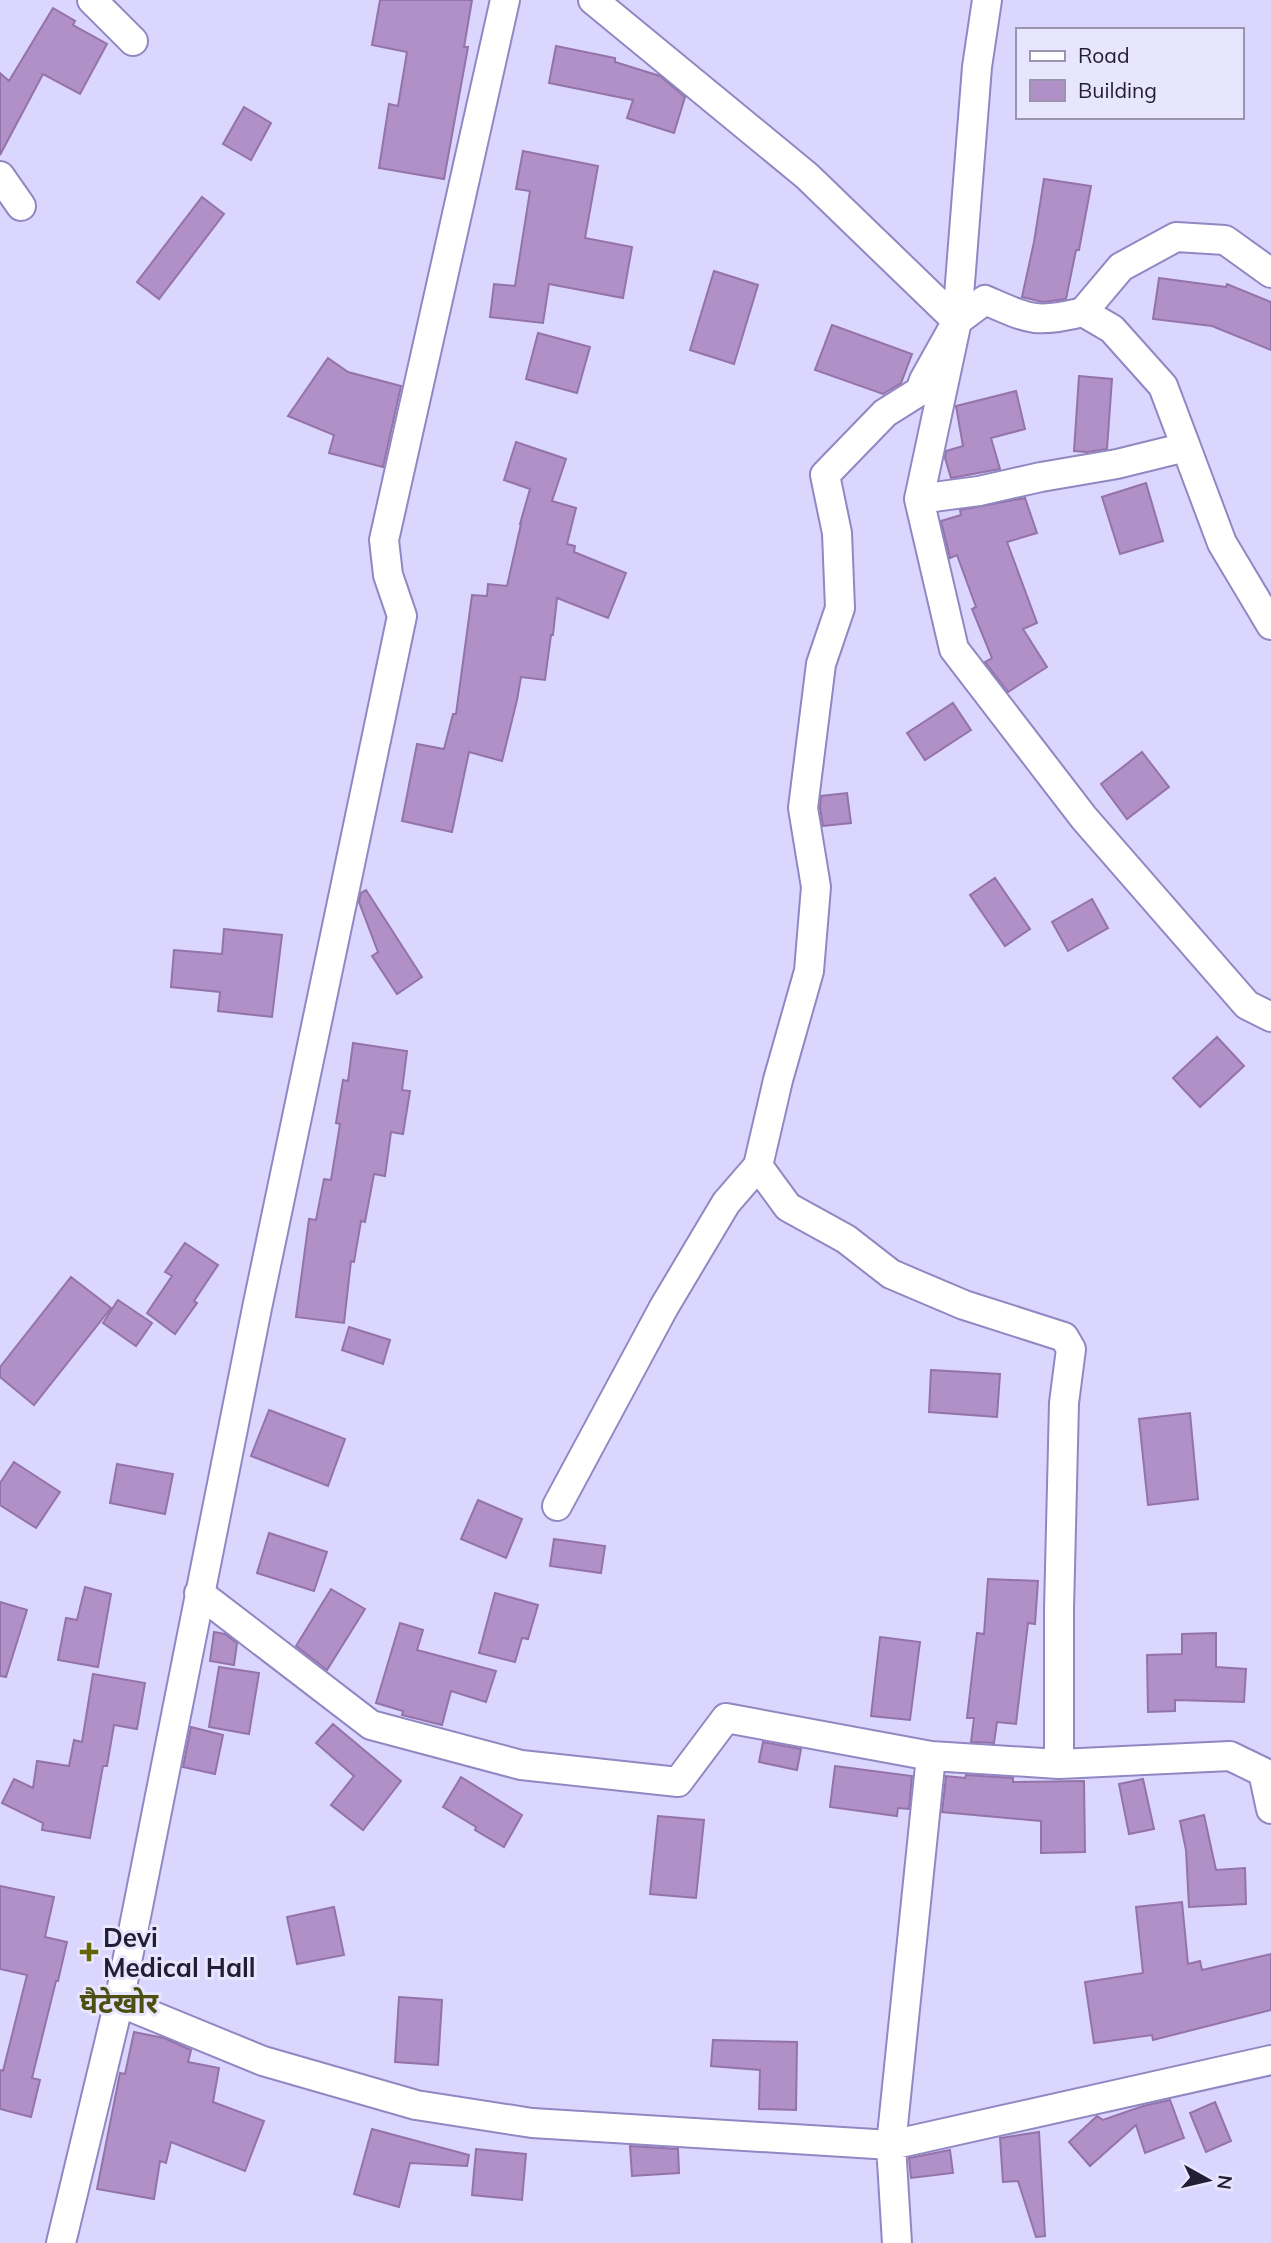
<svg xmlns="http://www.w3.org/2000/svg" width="1271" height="2243" viewBox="0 0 1271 2243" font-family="Mulish,'Noto Sans Devanagari',sans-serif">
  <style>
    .building { fill: #b18fc7; stroke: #9373a9; stroke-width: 2 }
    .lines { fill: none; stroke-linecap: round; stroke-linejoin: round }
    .minor-casing { stroke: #9187c2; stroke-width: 32 }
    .minor { stroke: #fff; stroke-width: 28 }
    .poi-dot { fill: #646601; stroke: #e8e5ff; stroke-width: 2.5 }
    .labels { text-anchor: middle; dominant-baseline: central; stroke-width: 6; stroke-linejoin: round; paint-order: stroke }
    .poi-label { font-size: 26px; font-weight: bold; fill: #221e35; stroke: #e8e5ff; text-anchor: start }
    .neighbourhood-label { font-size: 28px; font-weight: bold; fill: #4d4f13; stroke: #e8e5ff }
  </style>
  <rect width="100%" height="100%" fill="#dbd6fd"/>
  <!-- building -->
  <path class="building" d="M380,0h92l-8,47h4l-24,132 -65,-11 10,-64 9,2 9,-54 -35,-7z
    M53,8l22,13 -2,4 34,19 -27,50 -37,-20 -43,81v-82l9,8z
    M556,46l59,12v4l45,14 25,21 -11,36 -47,-15 6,-18 -84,-17z
    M244,107l27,16 -20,37 -28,-16z
    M523,151l75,15 -13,72 47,9 -9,51 -74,-14 -6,39 -53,-6 4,-33 21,2 15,-95 -14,-2z
    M1044,179l47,7 -12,64h-3l-10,49 -23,3 -21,-5 12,-55z
    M202,197l22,17 -65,85 -22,-17z
    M714,271l44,14 -24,79 -44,-14z
    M1159,278l67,9 1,-3 44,18v48l-59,-24 -59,-7z
    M832,325l80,29 -11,29 -18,11 -68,-24z
    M538,333l52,14 -13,46 -51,-14z
    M328,358l20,14 53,14 -18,81 -54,-14 5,-18 -46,-19z
    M1079,376l33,3 -5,70 -20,3 -13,-1z
    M1016,391l9,38 -34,9 9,31 -49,9 -6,-20 1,-7 17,-5 -7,-40z
    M516,442l50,17 -14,42 24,7 -9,36 8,2 -1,6 52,21 -18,45 -51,-20 -4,37h-2l-6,45 -24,-3 -4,23 -15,61 -33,-9 -17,80 -50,-11 15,-77 27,5 9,-35h3l16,-119 15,1 1,-12 19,2 14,-62h-1l10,-35 -26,-9z
    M1146,483l17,58 -43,13 -18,-57z
    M1025,498l12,35 -30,9 30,81 -14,6 24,38 -39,25 -23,-30 7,-4 -20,-49 4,-2 -19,-52 -7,3 -9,-37 20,-6 -1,-5z
    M953,703l18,27 -46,30 -18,-27z
    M1142,752l27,35 -42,32 -26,-35z
    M847,793l4,30 -28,3 -3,-18 1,-12z
    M995,878l35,51 -25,17 -35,-51z
    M366,890l56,87 -25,17 -25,-38 6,-4 -19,-50 2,-9z
    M1092,899l16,29 -40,23 -16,-29z
    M224,929l58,6 -10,82 -54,-6 2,-19 -49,-5 3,-37 48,4z
    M1217,1037l27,29 -44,41 -27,-29z
    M353,1043l54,8 -5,39 8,1 -7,43 -12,-2 -6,44 -11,-2 -9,48 -4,-1 -7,41 -3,-1 -7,62 -48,-6 13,-98 7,1 8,-41 7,1 9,-56 -4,-1 7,-43 5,1z
    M185,1243l33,22 -24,36 3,2 -22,31 -28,-21 25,-37 -7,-4z
    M71,1277l40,31 -77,97 -34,-28v-10z
    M118,1300l34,23 -16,23 -33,-23z
    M349,1327l41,13 -7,24 -41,-14z
    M931,1370l69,4 -3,43 -68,-5z
    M269,1410l76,29 -17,47 -77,-30z
    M1190,1413l8,86 -50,6 -9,-86z
    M14,1462l46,30 -24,36 -36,-23v-22z
    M117,1464l56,10 -8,40 -55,-11z
    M478,1500l44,19 -16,39 -45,-19z
    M269,1533l58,19 -13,39 -57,-18z
    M554,1539l51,7 -4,27 -51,-7z
    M988,1579l50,2 -3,43 -7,-1 -12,101 -19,-2 -3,21 -23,-1 3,-24h-7l10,-85 7,1z
    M85,1587l26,7 -13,73 -40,-7 8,-42 11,2z
    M331,1589l34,20 -38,61 -31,-24z
    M495,1593l43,12 -10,34 -6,-1 -7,24 -36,-9z
    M0,1602l27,8 -21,67 -6,-1z
    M400,1623l23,7 -6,20 79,21 -10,31 -35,-11 -9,34 -40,-10 1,-4 -27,-8z
    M214,1632l11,2 12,9 -3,22 -24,-4z
    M1216,1633v34l30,2 -2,33 -69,-2v11l-27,1 -1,-57 35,-1v-20z
    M880,1637l40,5 -10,78 -39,-4z
    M219,1667l40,6 -10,61 -40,-7z
    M93,1674l52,9 -8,46 -23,-4 -7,41h-4l-13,72 -48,-8 1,-7 -41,-20 12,-24 19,9 4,-27 32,5 5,-26 8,2z
    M333,1724l68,57 -38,49 -32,-25 23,-29 -38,-33z
    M191,1727l32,8 -8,39 -32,-7z
    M763,1742l38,7 -4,21 -38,-8z
    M835,1766l77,10 -3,33 -11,-1 -1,8 -67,-9z
    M966,1775l47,3v4l71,-1 1,71 -44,1v-32l-99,-9 4,-36 19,2z
    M461,1777l61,38 -18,32 -29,-17 1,-3 -33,-20z
    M1143,1779l11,50 -25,5 -10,-50z
    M1204,1815l12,55 29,-2 1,36 -57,3 -3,-57 -6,-29z
    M658,1816l46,4 -8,78 -46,-4z
    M0,1886l54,11 -9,40 22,5 -9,39h-2l-24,97 8,2 -9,37 -31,-8v-39l3,1 24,-96 -27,-6z
    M1182,1902l6,62 12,-3 2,9 69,-16v56l-118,30 -1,-5 -58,8 -9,-61 58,-9 -7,-66z
    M334,1907l10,48 -47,9 -10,-47z
    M399,1997l43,3 -4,65 -43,-3z
    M134,2032l30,6 27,12 -3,12 31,6 -6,34 51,19 -19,50 -74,-29 -5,21 -6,-2 -6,38 -57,-10 23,-116 5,1z
    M713,2040l84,2 -1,68 -37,-1 1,-39 -49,-4z
    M1170,2100l14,38 -39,15 -9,-28 -46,41 -21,-24 28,-26 6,4 40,-14z
    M1215,2102l16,39 -25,11 -16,-39z
    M372,2129l97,26 -2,11 -57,-3 -11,44 -45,-13z
    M1039,2132l6,104 -9,1 -18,-56 -15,1 -3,-44z
    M630,2146l48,3 1,24 -47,3z
    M476,2149l50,5 -4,46 -50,-5z
    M950,2150l3,23 -42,5 -2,-20z"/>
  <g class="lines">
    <defs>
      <path id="minor" d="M92,0l41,41
        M593,0l214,176 150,145
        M987,0l-10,67 -20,254 -38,178 35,150 130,169 163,187 24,12
        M0,176l21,30
        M1186,447l-23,-61 -51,-57 -29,-17 38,-45 55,-30 49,3 46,33
        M919,499l60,-8 62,-14 76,-13 69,-17 36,96 49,82
        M758,1166l30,41 58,32 45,35 73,31 100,32 7,12 -7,54 -5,207v154
        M557,1506l107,-199 62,-104 32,-37 20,-86 31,-109 7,-84 -13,-79 18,-144 19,-56 -3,-75 -12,-58 60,-62 35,-22 4,-11 33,-59 28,-21c44,19 50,24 98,12
        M199,1593l172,132 150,40 157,17 48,-64 205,38 -40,389 6,98
        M931,1756l128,8 171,-8 33,16 8,37
        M119,2002l144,59 153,44 116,18 359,22 380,-85
        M61,2243l58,-241 138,-694 145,-692 -14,-41 -4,-35 121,-540"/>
    </defs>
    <!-- minor casing -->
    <use href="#minor" class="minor-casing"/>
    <!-- minor -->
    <use href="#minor" class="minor"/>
  </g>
  <!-- markers -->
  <path class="poi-dot" d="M85.5 1941.5h7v7h7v7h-7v7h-7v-7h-7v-7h7z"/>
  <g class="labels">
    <!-- poi labels -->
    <g class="poi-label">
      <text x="103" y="1937">Devi<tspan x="103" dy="30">Medical Hall</tspan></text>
    </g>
    <!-- neighbourhood labels -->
    <g class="neighbourhood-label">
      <text x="119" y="2002">घैटेखोर</text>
    </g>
  </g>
  <!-- legend -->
  <rect x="1016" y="28" width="228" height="91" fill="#e8e5ff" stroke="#9995ae" stroke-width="2"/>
  <rect x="1030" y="51" width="35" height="10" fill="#ffffff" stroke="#9995ae" stroke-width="2"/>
  <text x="1078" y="63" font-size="21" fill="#221e35">Road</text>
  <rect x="1030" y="80" width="35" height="21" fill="#b18fc7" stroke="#9995ae" stroke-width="2"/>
  <text x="1078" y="98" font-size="21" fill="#221e35">Building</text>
  <!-- north arrow -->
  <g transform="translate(1208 2180) rotate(98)" stroke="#e8e5ff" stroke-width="5" paint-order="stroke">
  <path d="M0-5L12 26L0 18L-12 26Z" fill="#221e35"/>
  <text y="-10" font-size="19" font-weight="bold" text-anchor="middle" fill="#221e35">N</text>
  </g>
</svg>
